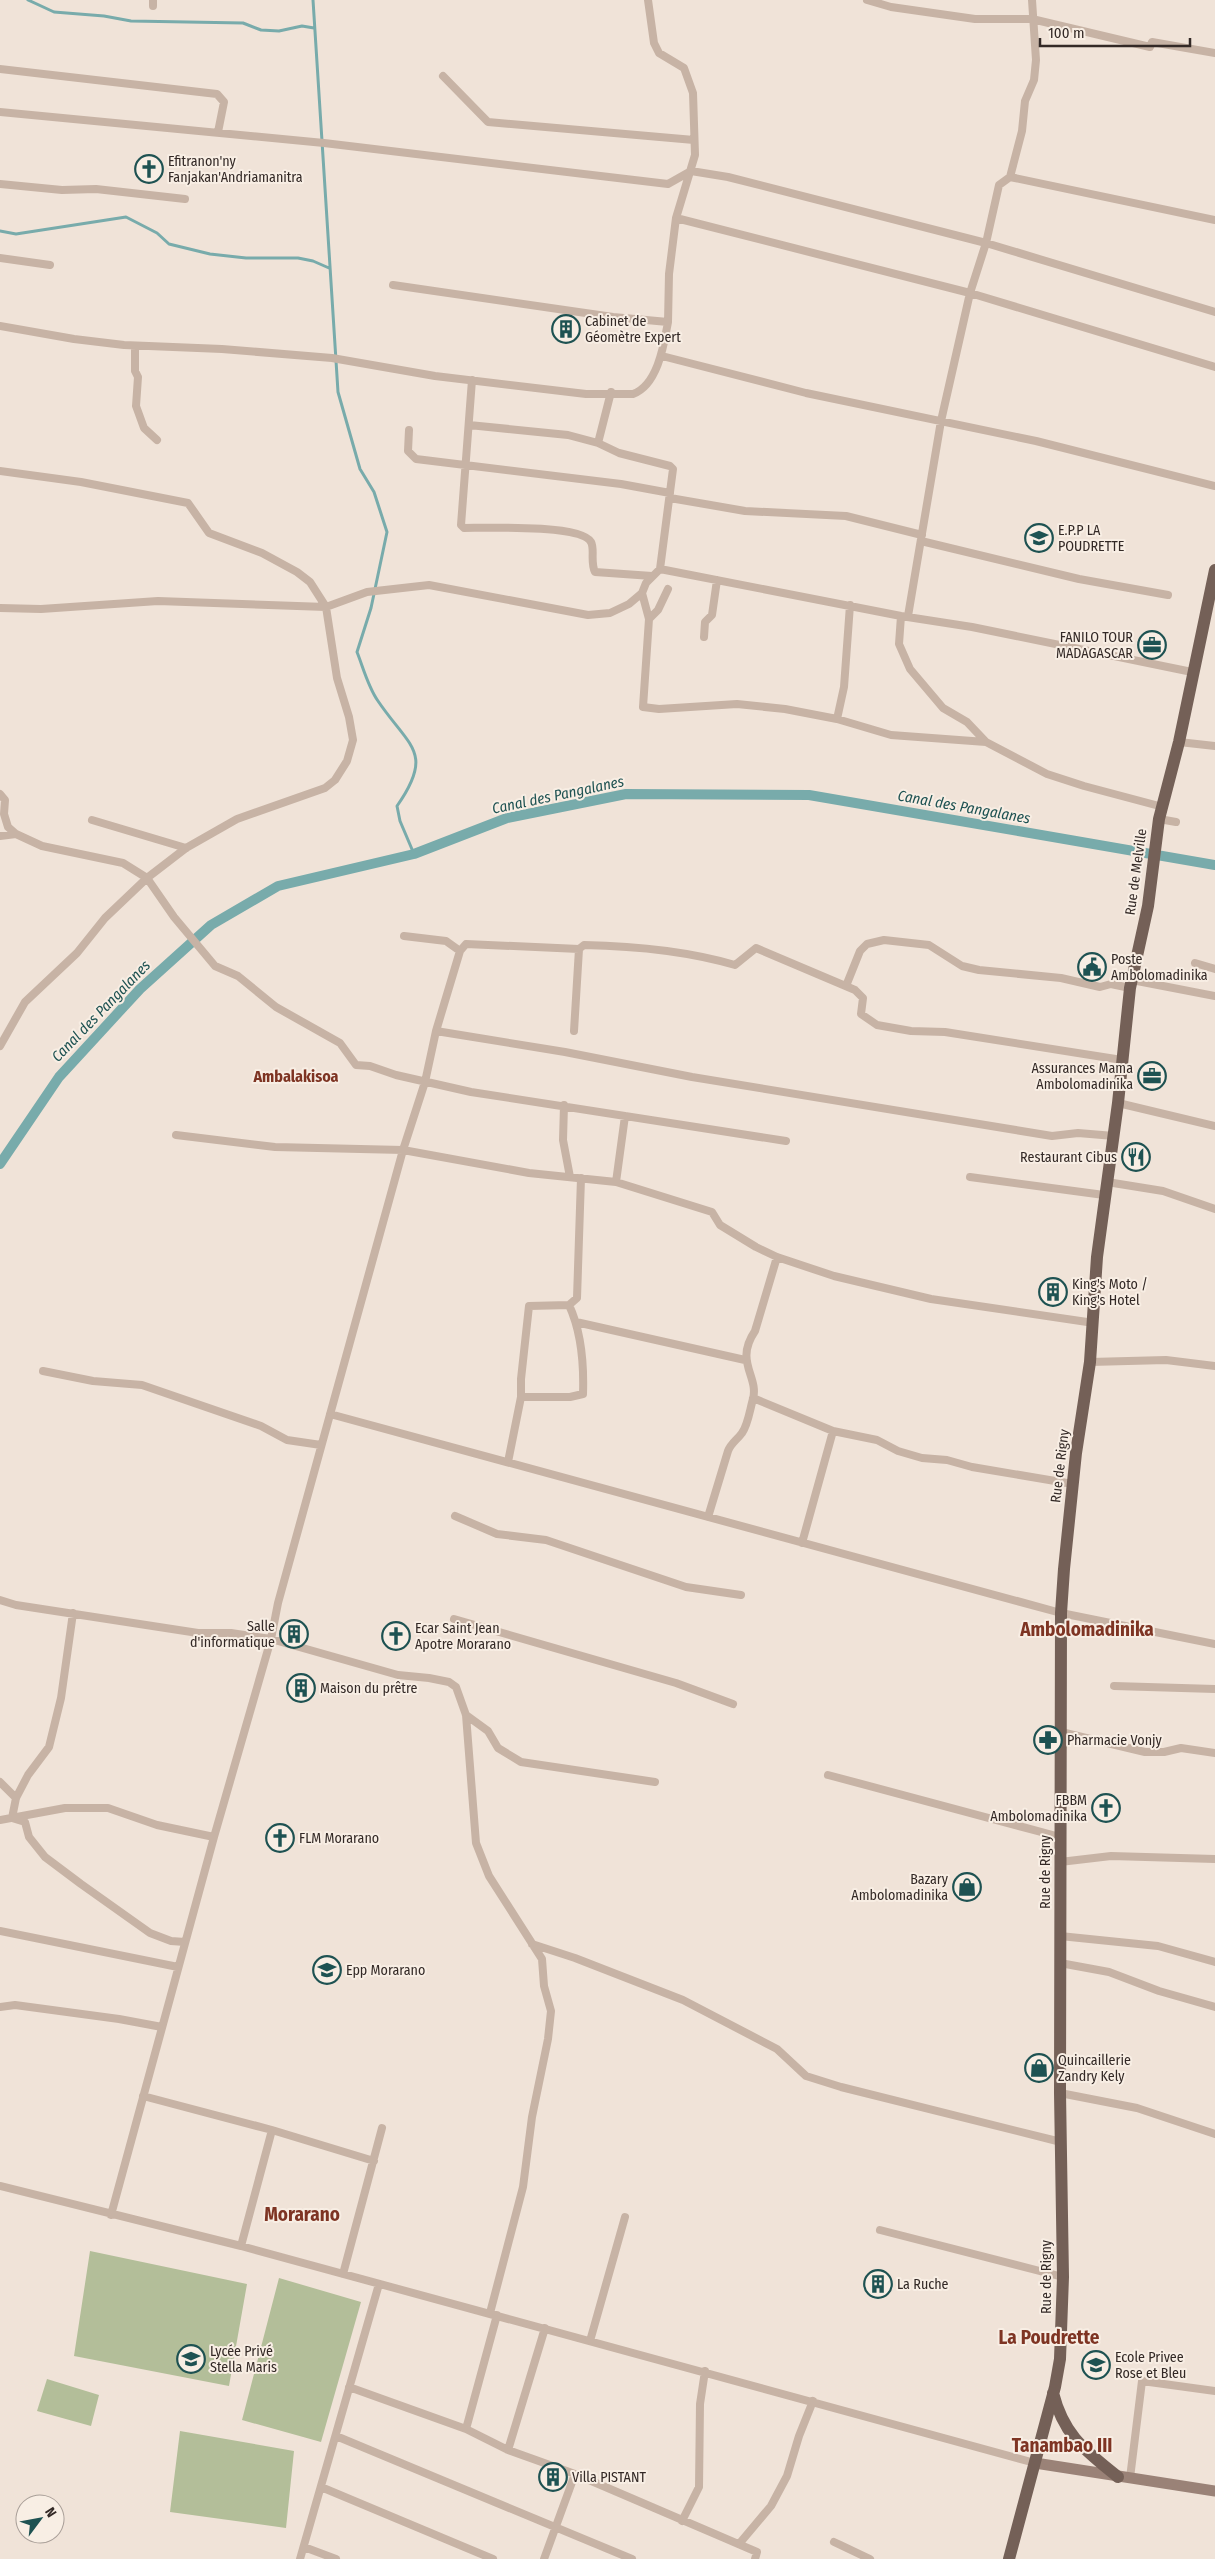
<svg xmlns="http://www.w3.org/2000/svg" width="1215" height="2559" viewBox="0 0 1215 2559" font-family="'Fira Sans Condensed',sans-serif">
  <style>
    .green { fill: #b3be99 }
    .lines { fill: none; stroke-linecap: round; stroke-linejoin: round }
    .stream { stroke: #78abab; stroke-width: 3 }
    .canal { stroke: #78abab; stroke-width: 10 }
    .minor { stroke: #c7b3a5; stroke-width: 8 }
    .secondary { stroke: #9a8277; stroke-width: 11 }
    .primary { stroke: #746057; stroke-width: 12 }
    .labels { text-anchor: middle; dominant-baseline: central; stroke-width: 4; stroke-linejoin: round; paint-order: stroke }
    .poi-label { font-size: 14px; fill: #332926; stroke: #f8eee4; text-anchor: start }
    .street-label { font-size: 14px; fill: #332926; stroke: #f8eee4 }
    .water-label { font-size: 15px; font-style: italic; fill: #1e5252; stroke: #f8eee4 }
    .quarter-label { font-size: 16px; font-weight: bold; fill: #7e3423; stroke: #f8eee4 }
    .district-label { font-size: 19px; font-weight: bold; fill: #7e3423; stroke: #f8eee4 }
  </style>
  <rect width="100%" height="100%" fill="#f0e3d8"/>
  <!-- green -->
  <path class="green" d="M90,2251l157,33 -18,102 -155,-30z
    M279,2278l82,24 -40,140 -79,-22z
    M47,2379l52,16 -8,31 -54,-15z
    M180,2431l114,20 -8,77 -116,-16z"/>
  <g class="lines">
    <!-- stream -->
    <path class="stream" d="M28,0l26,12 50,4 27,5 112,2 18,7 18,1 23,-5 12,2
      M313,0l25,392 22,77 14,23 13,40 -16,76 -14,44c6,15 11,35 21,49 31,46 57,51 19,105l3,15 14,33
      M0,231l16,3 110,-17 31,16 12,11 41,10 36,4h52l15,3 16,7"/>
    <!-- canal -->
    <path class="canal" d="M0,1164l59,-87 81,-88 71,-64 67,-39 136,-32 93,-36 119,-24 183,1 406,70"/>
    <!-- minor -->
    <path class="minor" d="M648,0l6,43 5,10 25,15 9,25 2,62 -19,63 -7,56 -1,48
      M867,0l24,7 84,12h57l118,28 2,-5 63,11
      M153,6v-6
      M0,69l217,25 7,8 -6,30
      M443,76l45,46 206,18
      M0,112l324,31 344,41 23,-13 37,6 258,66 229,69
      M1010,177l12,-46 3,-30 9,-21 2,-20 -4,-60
      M0,184l62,6 34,-1 89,10
      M676,218l294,75 245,74
      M0,258l50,7
      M0,326l74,13 50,6 98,4 110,9 103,18 151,18h47c25,-9 31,-50 35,-72l-55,-5 -220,-32
      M135,346v25l3,6 -2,29 8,22 13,12
      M662,356l144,37 230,48 179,45
      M472,380l-11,145 3,3c21,0 117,-4 127,14 4,7 -1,20 4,30l57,4
      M611,392l-13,51 21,10 51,13 3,3 -13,100
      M469,425l99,10 30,8
      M409,430l-1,21 8,8 205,25 49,9
      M0,471l81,11 107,21 21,30 53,20 35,19 13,10 16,25 11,71 12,39 4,23 -6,21 -12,19 -10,8 -88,31 -51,29 -39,30 -42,40 -28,35 -52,49 -25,44
      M670,498l75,13 101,5 76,19
      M921,541l158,38 89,16
      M668,589l-10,21 -9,9 -6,88 16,2 78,-5 48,5 52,10 54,16 95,7 61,32 37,12 79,21
      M642,593l7,26
      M0,608l41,1 117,-8 168,6 41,-15 62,-7 159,30 22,-2 19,-9 13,-11 4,-10 14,-14 241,47 71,11 220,45
      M901,616l-2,28 11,25 33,39 24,14 19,20
      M908,616l33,-195 29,-128 16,-50 13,-58 11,-8 205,43
      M704,637l1,-15 7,-7 5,-35
      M837,719l7,-32 6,-82
      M1179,742l36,4
      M0,794l5,6 -1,14 4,13 8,7 26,12 81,17 24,15 27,39 41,49 23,10 38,31 64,36 16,22 14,1 26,9 75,17 315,49
      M1159,819l17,3
      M92,820l94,28
      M0,836l16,-2
      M404,936l42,5 14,10
      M1195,963l20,6
      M1132,980l83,16
      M846,986l14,-35 7,-7 17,-4 45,5 33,21 17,4 82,8 39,9 11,-3 19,4
      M436,1031l129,21 127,25 360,59 26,-3 36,3
      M574,1031l5,-82
      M1118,1103l97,23
      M564,1105l-1,35 7,37
      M176,1135l99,12 128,3 126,23 87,9 96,30 8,13 36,22 21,10 57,19 97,23 163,24
      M970,1177l134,18
      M616,1182l9,-66
      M1107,1182l56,9 52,18
      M576,1322l169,38
      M1090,1362l76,-2 49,6
      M43,1371l50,10 49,4 119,41 26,14 34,5
      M521,1397h49l13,-3c1,-30 -1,-61 -14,-89
      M753,1398l80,33 44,9 21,11 24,7 25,2 25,7 101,17
      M330,1414l731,199 154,31
      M508,1462l13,-65v-18l8,-73 40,-1 8,-7 4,-120
      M455,1516l42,18 49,6 140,47 55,8
      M708,1517l20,-66c3,-8 9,-11 14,-18 6,-8 8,-24 11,-34 6,-23 -19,-37 2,-68l22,-74
      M802,1543l31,-112
      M0,1600l16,5 182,28h33l40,6 127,36 31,3 20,4 7,5 10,28 10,128 13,33 53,83 2,27 7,25 -3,28 -16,78 -9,70 -33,126
      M73,1613l-12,85 -12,49 -21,28 -12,23 -4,20 13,4 4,15 16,20 36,27 69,49 21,8 14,1
      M454,1619l222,64 57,21
      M1114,1686l101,3
      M466,1715l22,16 10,17 23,14 134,20
      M1061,1732l84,20h19l17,-4 34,5
      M828,1775l232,62
      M0,1782l16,16
      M0,1820l65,-12h43l49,17 57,12
      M1060,1862l51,-6 104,3
      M0,1931l178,36
      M1060,1936l98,10 57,16
      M532,1944l43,14 108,42 94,49 29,27 35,11 220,55
      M1060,1963l49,9 50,19 56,16
      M0,2007l15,-2 104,14 43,8
      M1060,2093l77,15 78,26
      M143,2096l129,34 102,31
      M0,2186l241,60 794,217
      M111,2215l103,-378 57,-198 7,-36 125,-453 22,-68 11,-51 24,-80 6,-7 113,5 5,-4c50,1 103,6 151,20l21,-17 99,42 8,8 -2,16 16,11 34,6 34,1 177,28
      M880,2230l183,47
      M241,2246l31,-116
      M343,2274l39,-146
      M590,2341l35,-124
      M349,2387l117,42 42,21 67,24 182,78 -2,7
      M466,2429l31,-114
      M336,2436l296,123
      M508,2450l37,-122
      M1130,2478l12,-97 73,10
      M321,2487l172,72
      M682,2521l17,-34 1,-83 5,-33
      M834,2542l36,17
      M739,2544l32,-38 16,-30 12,-40 14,-35
      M304,2547l32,12
      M300,2559l79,-275
      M544,2559l31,-85"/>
    <!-- secondary -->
    <path class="secondary" d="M1035,2463l180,28"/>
    <!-- primary -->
    <path class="primary" d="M1053,2393c11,43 32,57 65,84
      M1009,2559l46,-172 5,-28 3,-82 -3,-184 1,-480 3,-44 12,-116 14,-91 7,-105 21,-154 12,-115 18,-82 11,-87 20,-77 36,-172"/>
  </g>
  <!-- icons -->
  <defs>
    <symbol id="church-ring" viewBox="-11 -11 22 22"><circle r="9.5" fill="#f8eee4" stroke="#1e5252" stroke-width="1.5"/><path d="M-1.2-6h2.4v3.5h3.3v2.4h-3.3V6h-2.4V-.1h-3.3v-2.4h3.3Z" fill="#1e5252"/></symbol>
    <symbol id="building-ring" viewBox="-11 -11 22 22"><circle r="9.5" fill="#f8eee4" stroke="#1e5252" stroke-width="1.5"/><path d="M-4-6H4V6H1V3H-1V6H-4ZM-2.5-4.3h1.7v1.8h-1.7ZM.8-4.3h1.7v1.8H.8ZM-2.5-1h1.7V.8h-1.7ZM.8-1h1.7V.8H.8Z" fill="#1e5252"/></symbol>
    <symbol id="school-ring" viewBox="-11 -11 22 22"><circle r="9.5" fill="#f8eee4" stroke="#1e5252" stroke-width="1.5"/><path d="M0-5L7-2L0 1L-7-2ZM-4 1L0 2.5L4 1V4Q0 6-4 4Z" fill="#1e5252"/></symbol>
    <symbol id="office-ring" viewBox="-11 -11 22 22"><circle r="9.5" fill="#f8eee4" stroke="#1e5252" stroke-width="1.5"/><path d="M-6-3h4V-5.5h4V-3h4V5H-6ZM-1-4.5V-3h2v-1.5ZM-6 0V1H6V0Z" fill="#1e5252"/></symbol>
    <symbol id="civic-ring" viewBox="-11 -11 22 22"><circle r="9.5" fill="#f8eee4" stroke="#1e5252" stroke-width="1.5"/><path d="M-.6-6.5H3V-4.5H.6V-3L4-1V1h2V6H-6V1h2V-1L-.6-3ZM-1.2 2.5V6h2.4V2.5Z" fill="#1e5252"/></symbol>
    <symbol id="restaurant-ring" viewBox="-11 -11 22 22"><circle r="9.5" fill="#f8eee4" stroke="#1e5252" stroke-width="1.5"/><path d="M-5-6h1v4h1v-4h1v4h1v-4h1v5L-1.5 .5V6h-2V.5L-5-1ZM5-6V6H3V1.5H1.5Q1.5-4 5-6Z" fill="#1e5252"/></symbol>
    <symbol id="pharmacy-ring" viewBox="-11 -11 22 22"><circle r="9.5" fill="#f8eee4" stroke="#1e5252" stroke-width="1.5"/><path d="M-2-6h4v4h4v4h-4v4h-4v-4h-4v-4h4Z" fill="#1e5252"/></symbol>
    <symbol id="shop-ring" viewBox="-11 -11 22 22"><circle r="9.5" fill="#f8eee4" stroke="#1e5252" stroke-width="1.5"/><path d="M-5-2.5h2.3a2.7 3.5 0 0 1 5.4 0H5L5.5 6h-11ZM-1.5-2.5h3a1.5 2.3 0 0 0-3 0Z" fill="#1e5252"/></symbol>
  </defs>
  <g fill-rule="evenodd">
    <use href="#church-ring" x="133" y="153" width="32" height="32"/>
    <use href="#building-ring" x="550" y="313" width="32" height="32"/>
    <use href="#school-ring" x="1023" y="522" width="32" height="32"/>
    <use href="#office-ring" x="1136" y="629" width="32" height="32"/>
    <use href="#civic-ring" x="1076" y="951" width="32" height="32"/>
    <use href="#office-ring" x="1136" y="1060" width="32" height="32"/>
    <use href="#restaurant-ring" x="1120" y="1141" width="32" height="32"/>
    <use href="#building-ring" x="1037" y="1276" width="32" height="32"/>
    <use href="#building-ring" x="278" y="1618" width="32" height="32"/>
    <use href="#church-ring" x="380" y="1620" width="32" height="32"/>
    <use href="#building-ring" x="285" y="1672" width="32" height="32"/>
    <use href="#pharmacy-ring" x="1032" y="1724" width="32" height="32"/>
    <use href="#church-ring" x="1090" y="1792" width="32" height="32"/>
    <use href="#church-ring" x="264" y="1822" width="32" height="32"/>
    <use href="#shop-ring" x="951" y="1871" width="32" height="32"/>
    <use href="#school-ring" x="311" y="1954" width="32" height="32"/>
    <use href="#shop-ring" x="1023" y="2052" width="32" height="32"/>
    <use href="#building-ring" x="862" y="2268" width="32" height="32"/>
    <use href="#school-ring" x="175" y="2343" width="32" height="32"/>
    <use href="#school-ring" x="1080" y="2349" width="32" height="32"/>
    <use href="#building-ring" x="537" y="2461" width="32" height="32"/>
  </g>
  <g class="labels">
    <!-- poi labels -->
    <g class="poi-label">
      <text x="168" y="161">Efitranon'ny<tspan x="168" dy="16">Fanjakan'Andriamanitra</tspan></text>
      <text x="585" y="321">Cabinet de<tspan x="585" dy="16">Géomètre Expert</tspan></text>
      <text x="1058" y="530">E.P.P LA<tspan x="1058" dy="16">POUDRETTE</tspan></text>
      <text x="1133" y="637" text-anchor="end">FANILO TOUR<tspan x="1133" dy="16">MADAGASCAR</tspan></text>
      <text x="1111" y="959">Poste<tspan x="1111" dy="16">Ambolomadinika</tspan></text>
      <text x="1133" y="1068" text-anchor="end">Assurances Mama<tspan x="1133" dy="16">Ambolomadinika</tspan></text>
      <text x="1117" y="1157" text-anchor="end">Restaurant Cibus</text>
      <text x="1072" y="1284">King's Moto /<tspan x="1072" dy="16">King's Hotel</tspan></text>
      <text x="275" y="1626" text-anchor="end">Salle<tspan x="275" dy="16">d'informatique</tspan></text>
      <text x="415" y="1628">Ecar Saint Jean<tspan x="415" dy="16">Apotre Morarano</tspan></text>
      <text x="320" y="1688">Maison du prêtre</text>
      <text x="1067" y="1740">Pharmacie Vonjy</text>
      <text x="1087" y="1800" text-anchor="end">FBBM<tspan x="1087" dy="16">Ambolomadinika</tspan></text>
      <text x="299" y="1838">FLM Morarano</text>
      <text x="948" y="1879" text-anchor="end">Bazary<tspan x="948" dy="16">Ambolomadinika</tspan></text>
      <text x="346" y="1970">Epp Morarano</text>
      <text x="1058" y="2060">Quincaillerie<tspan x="1058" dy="16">Zandry Kely</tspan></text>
      <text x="897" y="2284">La Ruche</text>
      <text x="210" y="2351">Lycée Privé<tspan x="210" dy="16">Stella Maris</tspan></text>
      <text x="1115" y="2357">Ecole Privee<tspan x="1115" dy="16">Rose et Bleu</tspan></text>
      <text x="572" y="2477">Villa PISTANT</text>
    </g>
    <!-- street labels -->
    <g class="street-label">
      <text transform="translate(1136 872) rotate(-82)">Rue de Melville</text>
      <text transform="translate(1060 1466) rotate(-83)">Rue de Rigny</text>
      <text transform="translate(1045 1872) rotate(-90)">Rue de Rigny</text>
      <text transform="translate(1046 2277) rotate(-90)">Rue de Rigny</text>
    </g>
    <!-- water labels -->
    <g class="water-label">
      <text transform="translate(558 795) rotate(-12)">Canal des Pangalanes</text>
      <text transform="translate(964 807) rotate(10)">Canal des Pangalanes</text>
      <text transform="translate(101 1011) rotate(-46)">Canal des Pangalanes</text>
    </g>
    <!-- quarter labels -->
    <g class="quarter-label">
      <text x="296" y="1076">Ambalakisoa</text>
    </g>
    <!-- district labels -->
    <g class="district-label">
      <text x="1087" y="1629">Ambolomadinika</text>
      <text x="302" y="2214">Morarano</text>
      <text x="1049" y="2337">La Poudrette</text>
      <text x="1062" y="2445">Tanambao III</text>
    </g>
  </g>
  <!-- north arrow -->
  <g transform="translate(40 2519) rotate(58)"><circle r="24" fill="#f8eee4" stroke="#a99f98"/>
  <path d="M0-4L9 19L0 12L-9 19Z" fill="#1e5252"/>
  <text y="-8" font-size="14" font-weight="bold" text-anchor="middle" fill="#332926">N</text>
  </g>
  <!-- scale -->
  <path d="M1040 38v8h150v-8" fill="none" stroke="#332926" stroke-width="2.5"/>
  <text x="1048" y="38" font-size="15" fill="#332926" stroke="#f8eee4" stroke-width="4" paint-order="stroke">100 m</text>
</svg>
